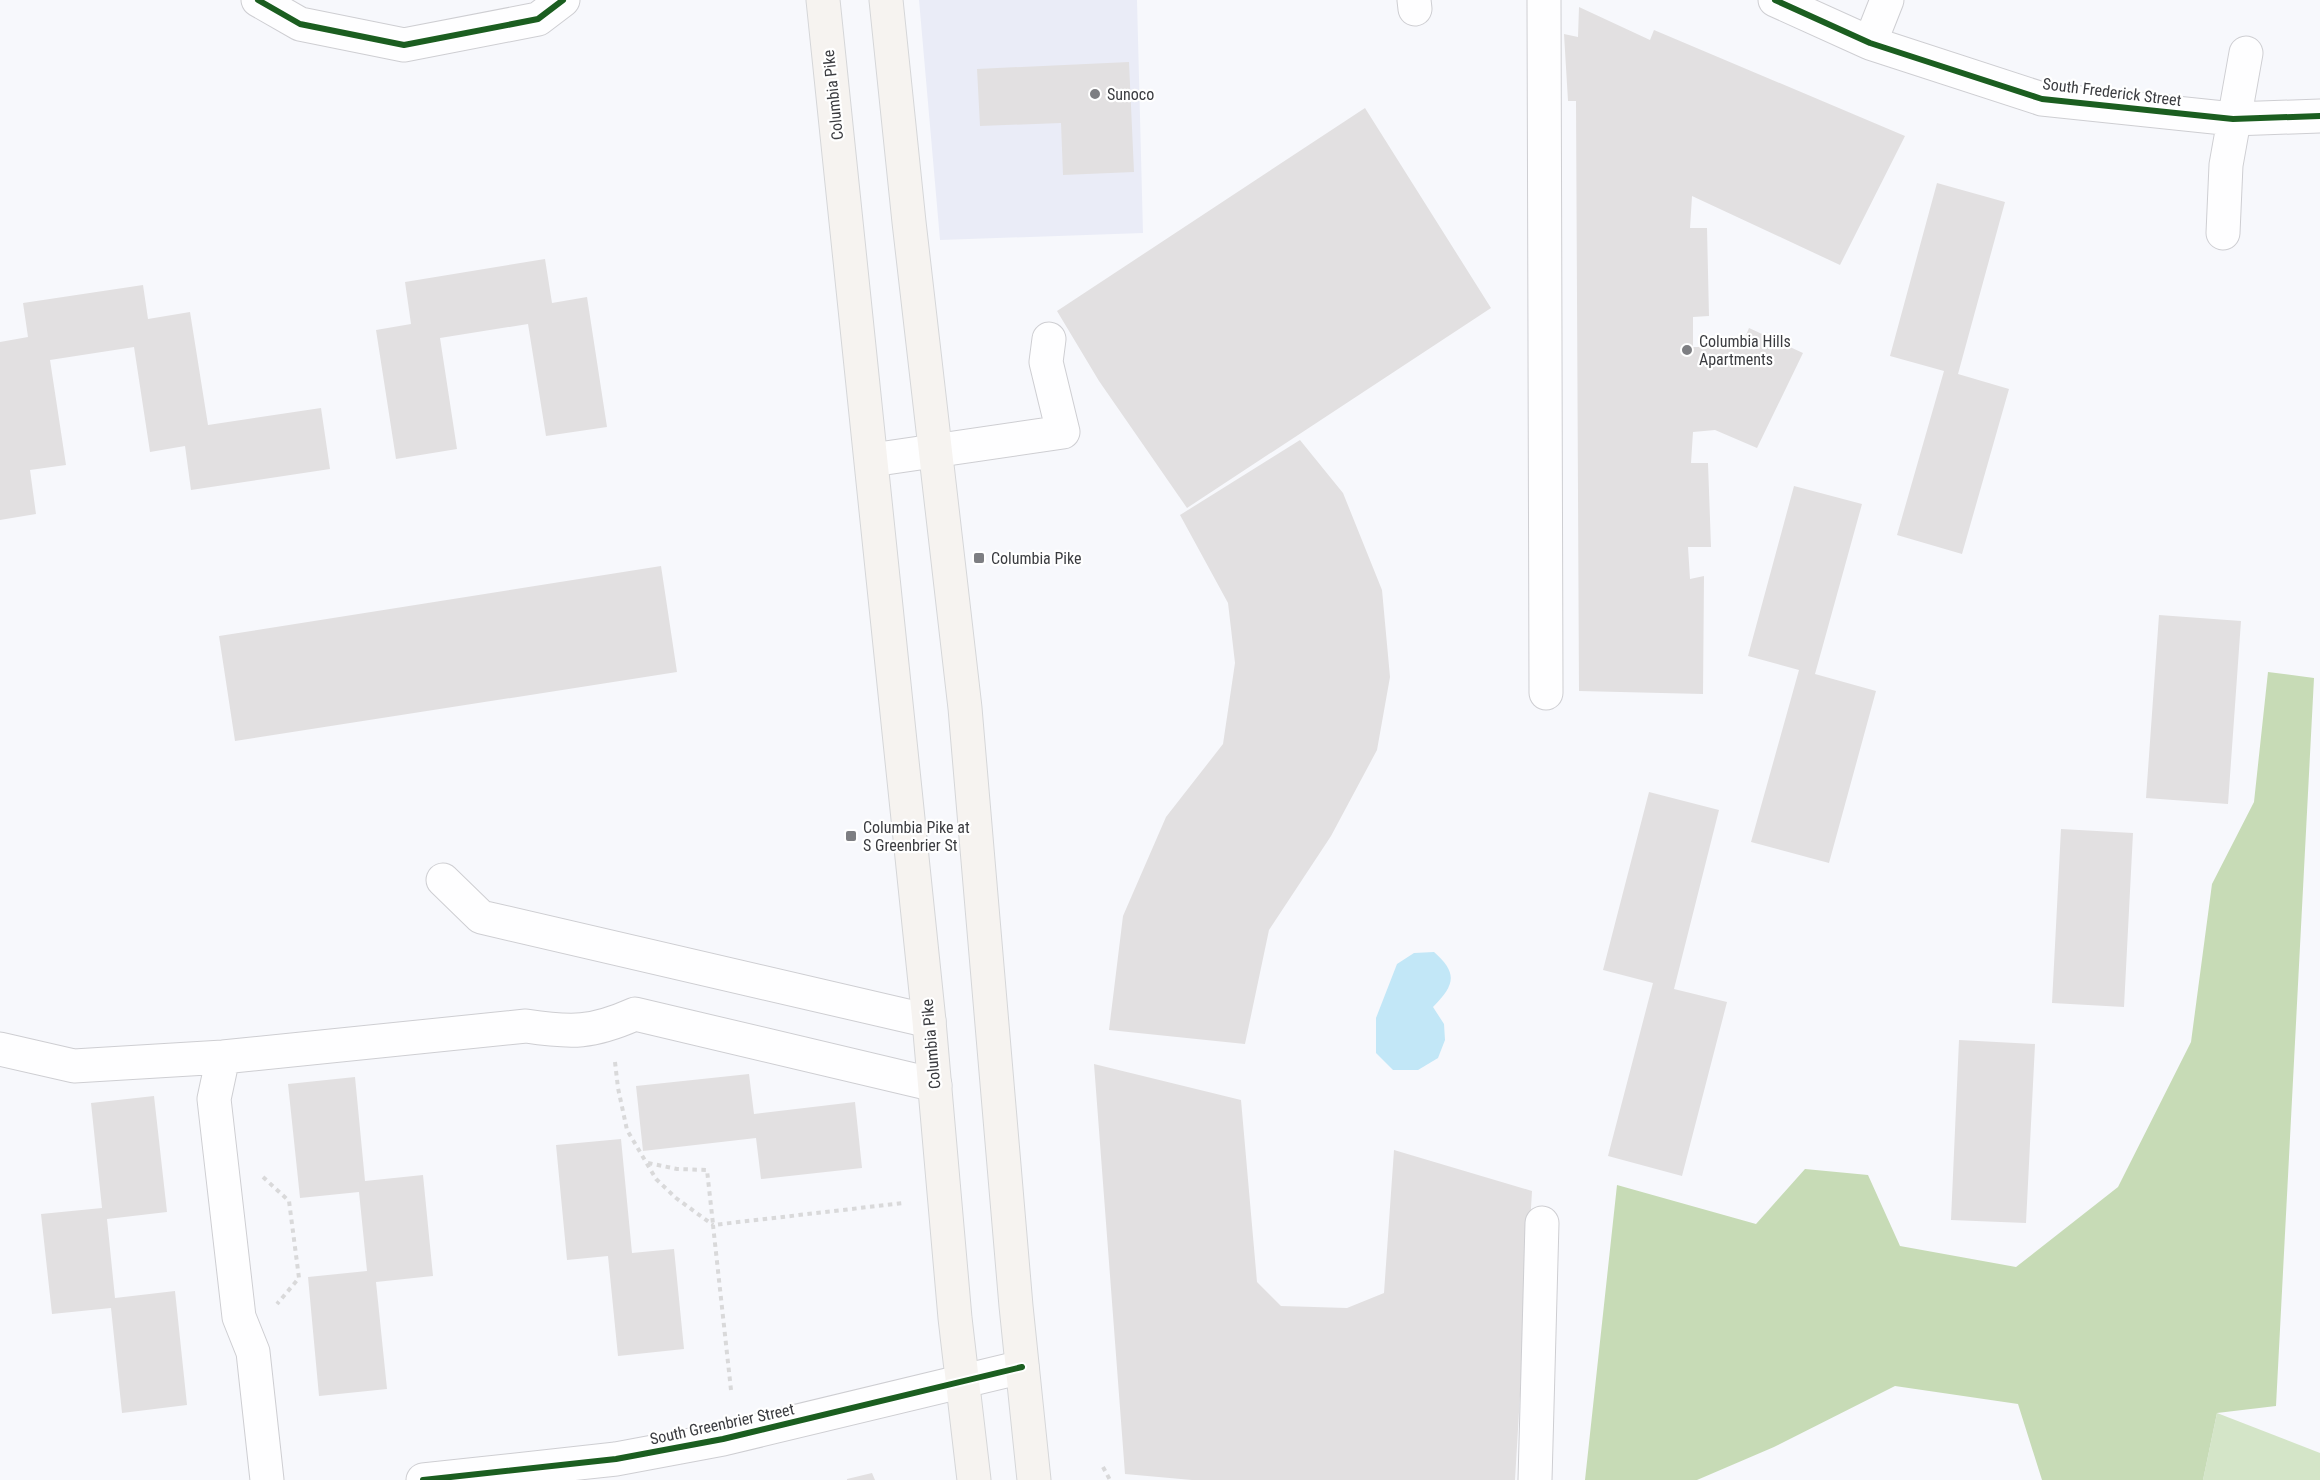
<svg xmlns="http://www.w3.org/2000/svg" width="2320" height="1480" viewBox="0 0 2320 1480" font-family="'Roboto Condensed',sans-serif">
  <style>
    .built { fill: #eaecf7 }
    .green { fill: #d4e5c8 }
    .forest { fill: #c7dbb6 }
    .water { fill: #c2e7f7 }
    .building { fill: #e2e0e1 }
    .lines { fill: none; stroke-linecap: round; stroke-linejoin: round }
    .minor-casing { stroke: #ceced2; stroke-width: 35 }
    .major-casing { stroke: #d5d6d8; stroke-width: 35 }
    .path { stroke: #d9d9da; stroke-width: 4; stroke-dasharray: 4.5 4.5; stroke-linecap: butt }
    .minor { stroke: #fefeff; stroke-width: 33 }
    .major { stroke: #f6f3f0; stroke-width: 33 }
    .cycleway-casing { stroke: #fff; stroke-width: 10 }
    .cycleway { stroke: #1b5e20; stroke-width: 6 }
    .poi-dot { fill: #7d7e82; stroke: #fff; stroke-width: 2 }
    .labels { text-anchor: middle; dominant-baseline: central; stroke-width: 4.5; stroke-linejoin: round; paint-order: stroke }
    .street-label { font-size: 16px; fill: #3b3c40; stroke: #fff }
    .poi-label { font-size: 16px; fill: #3b3c40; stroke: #fff; text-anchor: start }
  </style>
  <rect width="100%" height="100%" fill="#f7f8fc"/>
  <!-- built -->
  <path class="built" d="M919,0h218l6,233 -203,7z"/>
  <!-- green -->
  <path class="green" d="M2217,1413l103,40v27h-117z"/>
  <!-- forest -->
  <path class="forest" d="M2268,672l46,6 -38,728 -59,7 -14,67h-161l-24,-76 -123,-18 -121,61 -77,33h-112l32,-295 139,39 49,-55 63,6 32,71 116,21 102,-80 73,-145 21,-158 42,-82z"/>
  <!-- water -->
  <path class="water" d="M1434,952c24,21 21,33 -1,55l11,17 1,16 -7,18 -20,12h-25l-17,-17v-35l21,-54 17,-11z"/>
  <!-- building -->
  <path class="building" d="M1579,7l71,33 4,-10 251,106 -65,129 -148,-69 -2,32h17l2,88 -16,1v30h48l8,-19 54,25 -46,95 -42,-18 -22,2 -2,31h17l3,84h-23l2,32 14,-3 -1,118 -124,-3 -3,-590h-8l-4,-67 14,3z
    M1129,62l5,110 -71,3 -2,-52 -81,3 -3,-57z
    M1365,108l126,200 -304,200 -88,-127 -42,-70z
    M1937,183l68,19 -47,172 51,15 -47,165 -65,-19 47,-164 -54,-15z
    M545,259l7,44 35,-6 20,130 -61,9 -18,-112 -88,14 17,111 -61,10 -20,-129 35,-6 -6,-42z
    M143,285l5,34 42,-7 18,113 113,-17 9,61 -139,21 -6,-44 -35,6 -16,-105 -84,13 16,105 -36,5 6,44 -36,6v-178l28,-5 -5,-34z
    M1300,440l43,53 39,97 8,87 -13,73 -46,86 -62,94 -24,114 -136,-14 14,-114 43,-99 57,-73 12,-81 -7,-60 -48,-88z
    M1794,486l68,18 -47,170 61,17 -47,172 -78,-21 48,-172 -51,-14z
    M661,566l16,106 -442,69 -16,-105z
    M2159,615l82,6 -13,183 -82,-6z
    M1649,792l70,18 -45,179 53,13 -45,174 -74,-20 45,-173 -50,-13z
    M2061,829l72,4 -9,174 -72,-4z
    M1959,1040l76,4 -9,179 -75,-3z
    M1094,1064l147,36 16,182 24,24 66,2 37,-15 10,-143 138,41 -17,289h-323l-67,-6z
    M749,1074l5,40 101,-12 7,66 -101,11 -5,-41 -113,13 -7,-65z
    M355,1077l10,104 58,-6 10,101 -57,6 11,107 -68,7 -11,-119 59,-6 -8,-79 -59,6 -12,-114z
    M154,1096l13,116 -60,7 8,79 60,-7 12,114 -65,8 -11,-105 -59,6 -11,-100 61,-6 -11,-105z
    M621,1139l11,114 42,-4 10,100 -66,7 -10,-100 -41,4 -11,-115z
    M872,1473l3,7h-28v-1z"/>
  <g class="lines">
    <defs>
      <path id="minor" d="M258,0l42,24 104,21 134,-26 25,-19
        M1414,0l1,9
        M1544,0l2,693
        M1775,0l95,43 172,56 191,20 87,-3
        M1870,43l17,-43
        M2223,233l3,-68 20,-112
        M872,460l191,-28 -17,-70 3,-23
        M443,880l38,37 448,104
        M0,1049l74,17 149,-9 303,-31c46,7 66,7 109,-12l300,71
        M223,1057l-9,42 25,218 14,35 14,128
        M423,1480l193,-21 107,-20 299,-72
        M1535,1480l7,-257"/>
      <path id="major" d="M823,0l106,1021 26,297 19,162
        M886,0l23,222 56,486 51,598 18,174"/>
    </defs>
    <!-- minor casing -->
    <use href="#minor" class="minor-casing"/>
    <!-- major casing -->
    <use href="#major" class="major-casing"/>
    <!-- path -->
    <path class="path" d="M615,1062l3,26 9,42 29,49 20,19 37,27
      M648,1163l29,6 30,1 6,54
      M263,1177l26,24 10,77 -22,26
      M731,1390l-18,-165 190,-22
      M1103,1467l7,13"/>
    <!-- minor -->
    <use href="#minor" class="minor"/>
    <!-- major -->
    <use href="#major" class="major"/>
    <defs>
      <path id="cycleway" d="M258,0l42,24 104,21 134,-26 25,-19
        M1775,0l95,43 172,56 191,20 87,-3
        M423,1480l193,-21 107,-20 299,-72"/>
    </defs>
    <!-- cycleway casing -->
    <use href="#cycleway" class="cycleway-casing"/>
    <!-- cycleway -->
    <use href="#cycleway" class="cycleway"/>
  </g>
  <!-- markers -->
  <g class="poi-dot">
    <circle cx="1095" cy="94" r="6"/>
    <circle cx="1687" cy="350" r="6"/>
    <rect x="973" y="552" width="12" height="12" rx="3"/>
    <rect x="845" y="830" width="12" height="12" rx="3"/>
  </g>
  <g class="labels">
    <!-- street labels -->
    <g class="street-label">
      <text transform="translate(2112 92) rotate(7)">South Frederick Street</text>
      <text transform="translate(833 95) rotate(-96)">Columbia Pike</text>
      <text transform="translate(931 1044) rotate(-95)">Columbia Pike</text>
      <text transform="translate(722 1424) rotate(-12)">South Greenbrier Street</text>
    </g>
    <!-- poi labels -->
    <g class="poi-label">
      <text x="1107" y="94">Sunoco</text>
      <text x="1699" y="341">Columbia Hills<tspan x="1699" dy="18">Apartments</tspan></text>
      <text x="991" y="558">Columbia Pike</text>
      <text x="863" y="827">Columbia Pike at<tspan x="863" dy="18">S Greenbrier St</tspan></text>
    </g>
  </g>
</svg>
